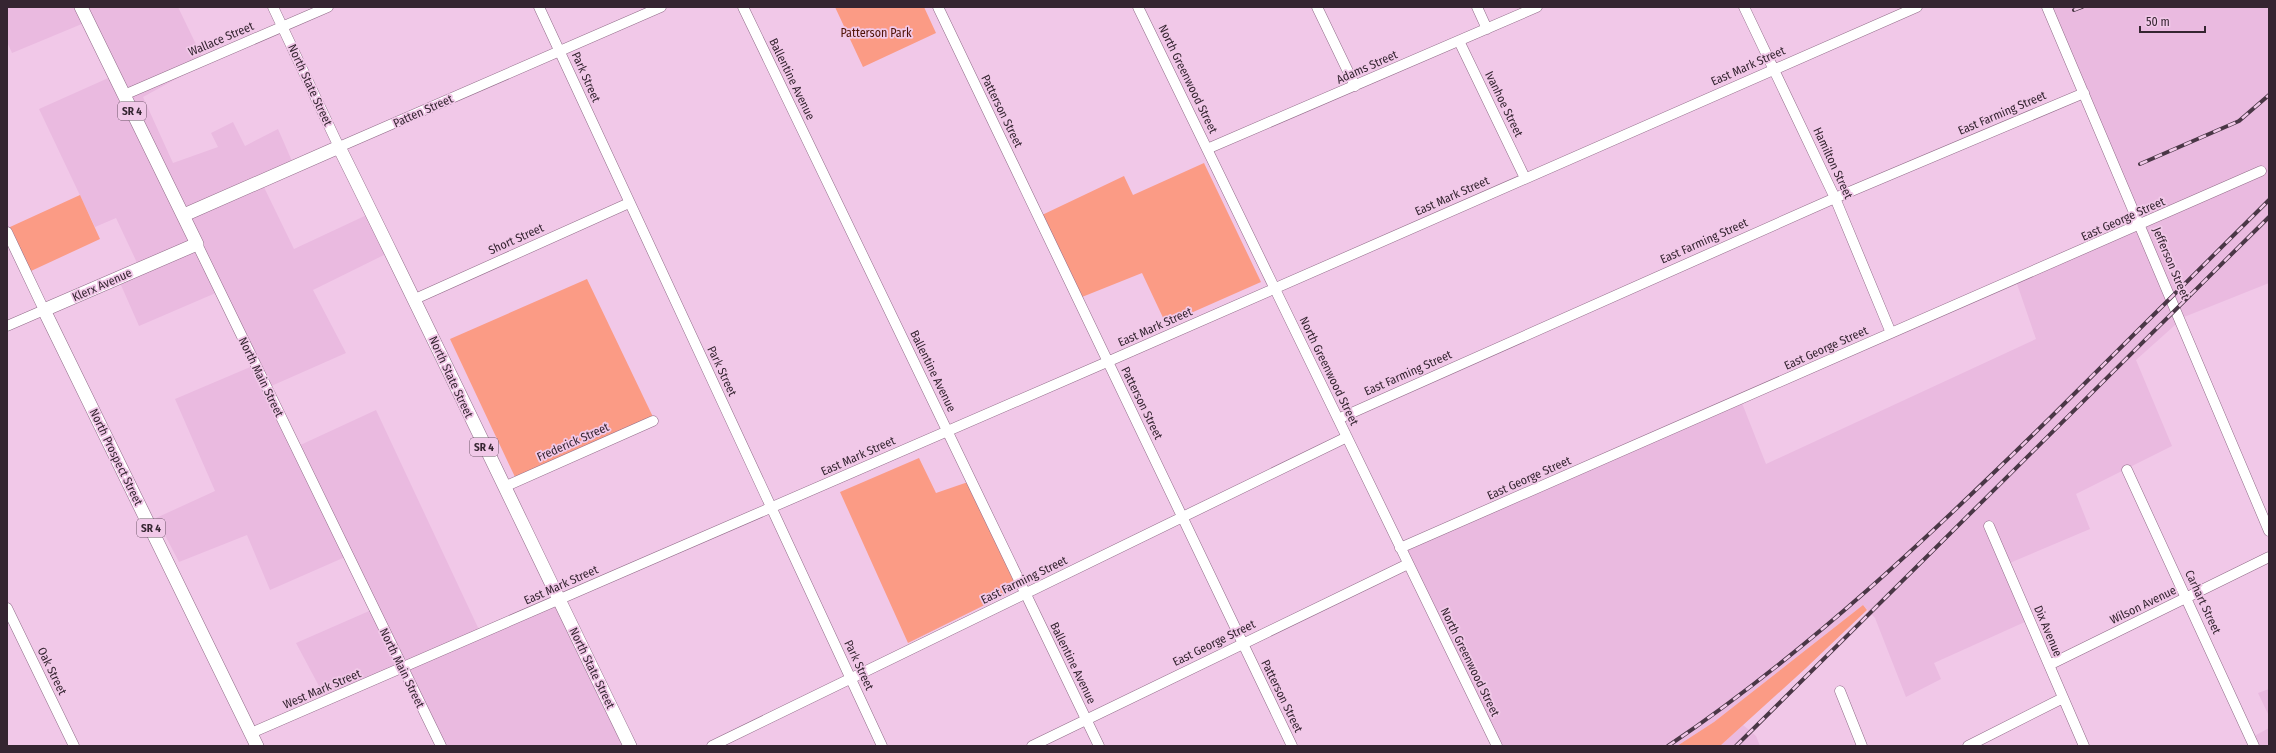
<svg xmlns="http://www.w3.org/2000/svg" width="2276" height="753" viewBox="0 0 2276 753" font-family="'Fira Sans Condensed',sans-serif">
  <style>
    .built { fill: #eabae0 }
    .green { fill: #fb9b85 }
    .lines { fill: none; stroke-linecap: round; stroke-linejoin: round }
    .minor-casing { stroke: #906b88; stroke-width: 11 }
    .major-casing { stroke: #906b88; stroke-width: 14 }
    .minor { stroke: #fff; stroke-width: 10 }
    .major { stroke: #fff; stroke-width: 13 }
    .rail-casing { stroke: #4a3746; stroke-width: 4 }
    .rail { stroke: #f1c8e8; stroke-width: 2.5; stroke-dasharray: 8; stroke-linecap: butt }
    .labels { text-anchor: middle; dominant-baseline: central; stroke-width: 3.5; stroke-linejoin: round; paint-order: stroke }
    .shield { fill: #f1c8e8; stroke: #6d5668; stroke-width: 1 }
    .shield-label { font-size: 11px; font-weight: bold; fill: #352531 }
    .park-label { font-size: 12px; fill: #4f1306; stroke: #f1c8e8 }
    .street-label { font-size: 12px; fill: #352531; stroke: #f1c8e8 }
  </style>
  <rect width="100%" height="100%" fill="#f1c8e8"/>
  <!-- built -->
  <path class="built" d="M7,7h171l27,56 -62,34 30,66 45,-16 -7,-14 22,-11 12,24 33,-17 17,39 -34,13 33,68 77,-36 21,38 -79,39 33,63 -77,34 27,60 80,-37 105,224 78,-32 72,144h-189l-37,-76 -77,33 -32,-60 80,-35 -24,-54 -82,36 -23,-55 -68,27 -23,-44 59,-27 -40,-92 80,-34 -37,-73 -79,34 -22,-50 22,-9 -23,-49 -21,9 -56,-118 76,-34 -26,-54 -77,32 -5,-11z
    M2047,7h222v276l-85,34 -48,43 36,86 -96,48 14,35 -85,36 22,56 -93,42 7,16 -35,18 -31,-79 -12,-13 -149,117 -37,24h-181l-97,-199 341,-149 26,66 270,-125 -21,-61 124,-54z
    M2269,689v27l-11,-23z
    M1743,725l13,11 4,10h-40z
    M2269,728v18h-19l-3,-6z"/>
  <!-- green -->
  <path class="green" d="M835,7h89l12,26 -73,34z
    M1204,163l57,119 -95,42 -24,-51 -60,24 -40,-82 82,-39 9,19z
    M80,195l20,44 -69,32 -21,-44z
    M587,279l66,138 -138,60 -65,-138z
    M919,458l17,35 32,-11 51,106 -111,55 -68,-151z
    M1863,605l4,5 -61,58 -86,78h-43l37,-24z"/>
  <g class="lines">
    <defs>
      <path id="minor" d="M273,7l66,140 322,-140
        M539,7l343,739
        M743,7l356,739
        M938,7l354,739
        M1138,7l359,739
        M1317,7l38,79
        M1477,7l10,22
        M1744,7l91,191 56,135
        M2047,7l222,524
        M1459,41l66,137
        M124,95l204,-88
        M1207,149l330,-142
        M7,232l37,78 -37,16
        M197,244l244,502
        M415,299l214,-96
        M1338,419l497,-221 249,-105
        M2127,470l127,276
        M504,487l149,-66
        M1989,526l95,220
        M1400,548l861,-377
        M7,608l67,138
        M2049,665l220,-108
        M1840,691l22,55
        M251,733l856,-371 810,-355
        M712,746l635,-309
        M1032,746l376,-182
        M1968,746l95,-48"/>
      <path id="major" d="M81,7l116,237 -153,66 213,436
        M184,215l155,-68c99,199 194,400 291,599"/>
    </defs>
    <!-- minor casing -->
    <use href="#minor" class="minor-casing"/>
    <!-- major casing -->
    <use href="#major" class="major-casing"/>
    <!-- minor -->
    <use href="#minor" class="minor"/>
    <!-- major -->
    <use href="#major" class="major"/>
    <defs>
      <path id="rail" d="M2074,10l8,-3
        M2140,164l99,-43 30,-26
        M1668,746c141,-95 263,-211 384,-330 72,-72 145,-144 217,-216
        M1736,746l533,-529"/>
    </defs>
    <!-- rail casing -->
    <use href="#rail" class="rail-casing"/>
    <!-- rail -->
    <use href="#rail" class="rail"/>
  </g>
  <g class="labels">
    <!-- shield labels -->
    <g class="shield">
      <rect x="118" y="102" width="28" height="18" rx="3"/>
      <rect x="470" y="438" width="28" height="18" rx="3"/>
      <rect x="137" y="519" width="28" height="18" rx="3"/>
    </g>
    <g class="shield-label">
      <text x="132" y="111">SR 4</text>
      <text x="484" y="447">SR 4</text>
      <text x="151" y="528">SR 4</text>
    </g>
    <!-- park labels -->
    <g class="park-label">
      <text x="876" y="33">Patterson Park</text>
    </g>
    <!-- street labels -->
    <g class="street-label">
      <text transform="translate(221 39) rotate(-23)">Wallace Street</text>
      <text transform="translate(1748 66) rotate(-24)">East Mark Street</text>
      <text transform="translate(1367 67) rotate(-24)">Adams Street</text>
      <text transform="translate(586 77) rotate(66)">Park Street</text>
      <text transform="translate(792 79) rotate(64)">Ballentine Avenue</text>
      <text transform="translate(1188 79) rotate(64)">North Greenwood Street</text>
      <text transform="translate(310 85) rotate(65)">North State Street</text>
      <text transform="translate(1504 104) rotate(64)">Ivanhoe Street</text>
      <text transform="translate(423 111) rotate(-24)">Patten Street</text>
      <text transform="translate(1002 111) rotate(64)">Patterson Street</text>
      <text transform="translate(2002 113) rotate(-23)">East Farming Street</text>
      <text transform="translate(1833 163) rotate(65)">Hamilton Street</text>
      <text transform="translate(1452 196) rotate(-24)">East Mark Street</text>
      <text transform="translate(2123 219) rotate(-24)">East George Street</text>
      <text transform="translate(516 239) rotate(-24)">Short Street</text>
      <text transform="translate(1704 241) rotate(-24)">East Farming Street</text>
      <text transform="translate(2171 263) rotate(67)">Jefferson Street</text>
      <text transform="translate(102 285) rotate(-24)">Klerx Avenue</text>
      <text transform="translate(1155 327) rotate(-24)">East Mark Street</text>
      <text transform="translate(1826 348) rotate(-24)">East George Street</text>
      <text transform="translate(722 371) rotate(65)">Park Street</text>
      <text transform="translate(933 371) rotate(64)">Ballentine Avenue</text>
      <text transform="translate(1329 371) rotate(64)">North Greenwood Street</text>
      <text transform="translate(1408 373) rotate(-24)">East Farming Street</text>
      <text transform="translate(261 377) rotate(64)">North Main Street</text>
      <text transform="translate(451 377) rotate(65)">North State Street</text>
      <text transform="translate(1142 403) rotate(64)">Patterson Street</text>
      <text transform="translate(573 442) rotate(-24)">Frederick Street</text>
      <text transform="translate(858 456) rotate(-24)">East Mark Street</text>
      <text transform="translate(116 457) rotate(64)">North Prospect Street</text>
      <text transform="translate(1529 478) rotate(-24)">East George Street</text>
      <text transform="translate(1024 580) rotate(-26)">East Farming Street</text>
      <text transform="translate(561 585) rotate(-24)">East Mark Street</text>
      <text transform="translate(2203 602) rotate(65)">Carhart Street</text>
      <text transform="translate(2143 605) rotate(-26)">Wilson Avenue</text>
      <text transform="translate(2048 631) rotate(67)">Dix Avenue</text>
      <text transform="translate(1214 643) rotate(-26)">East George Street</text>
      <text transform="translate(1470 662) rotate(64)">North Greenwood Street</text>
      <text transform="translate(1073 663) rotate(64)">Ballentine Avenue</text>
      <text transform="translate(859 665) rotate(65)">Park Street</text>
      <text transform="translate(402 668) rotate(64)">North Main Street</text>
      <text transform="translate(592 668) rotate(64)">North State Street</text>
      <text transform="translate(52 671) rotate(64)">Oak Street</text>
      <text transform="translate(322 689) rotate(-23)">West Mark Street</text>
      <text transform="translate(1282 696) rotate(64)">Patterson Street</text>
    </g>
  </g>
  <!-- border -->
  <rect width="2276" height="753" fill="none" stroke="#352531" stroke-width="16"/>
  <!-- scale -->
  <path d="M2140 26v6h65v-6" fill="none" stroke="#352531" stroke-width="2"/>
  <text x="2146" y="26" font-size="12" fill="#352531" stroke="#f1c8e8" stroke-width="3" paint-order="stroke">50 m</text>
</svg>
